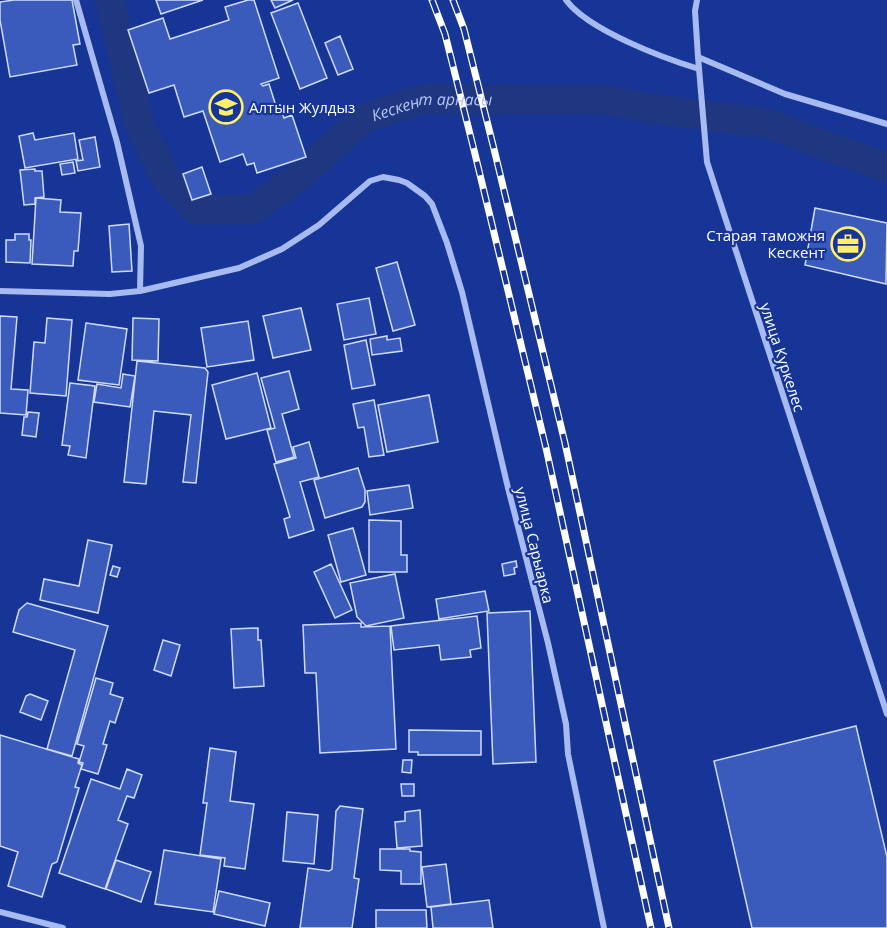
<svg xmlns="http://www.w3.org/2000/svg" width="887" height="928" viewBox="0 0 887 928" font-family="'Open Sans',sans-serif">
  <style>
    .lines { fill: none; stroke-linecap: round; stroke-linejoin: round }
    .canal { stroke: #1f3680; stroke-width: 30 }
    .building { fill: #3b5bbc; stroke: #cfdbfc; stroke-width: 1.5 }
    .minor { stroke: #a8bbf1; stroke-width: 6 }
    .rail-casing { stroke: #fff; stroke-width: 7 }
    .rail { stroke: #163596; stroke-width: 4.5; stroke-dasharray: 14; stroke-linecap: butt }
    .labels { text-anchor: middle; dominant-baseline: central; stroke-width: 4.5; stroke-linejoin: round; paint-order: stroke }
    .poi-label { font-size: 15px; fill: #fff; stroke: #163596; text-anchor: start }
    .street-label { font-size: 15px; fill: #fff; stroke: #163596 }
    .water-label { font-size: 16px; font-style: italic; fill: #b4c6f8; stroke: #163596 }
  </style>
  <rect width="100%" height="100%" fill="#163596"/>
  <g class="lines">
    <!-- canal -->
    <path class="canal" id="s1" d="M110,0l29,124 27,55 31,31 56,-1 48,-34 61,-56 62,-20 182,1 54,10 106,13 121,45"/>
  </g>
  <!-- building -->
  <path class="building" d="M14,0h58l8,44 -7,1 4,20 -67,12 -10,-57v-18z
    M156,0h47l-42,14z
    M248,0h6l25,78 -18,6 2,2 6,-2 7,22 4,-1 4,13 8,-3 14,42 -49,16 -3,-10 -7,2 -4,-11 -23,8 -17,-51 -19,6 -10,-32 -25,8 -21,-63 35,-12 7,21 59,-19 -4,-13z
    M271,0h22l-18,8z
    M298,3l29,75 -27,11 -29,-76z
    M340,36l13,33 -15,6 -13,-32z
    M33,133l2,7 39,-7 4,26 -53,9 -6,-32z
    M95,137l5,30 -22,4 -2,-10 7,-1 -4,-20z
    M73,162l2,11 -13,2 -2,-11z
    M202,167l9,27 -19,6 -9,-26z
    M35,169v2h7l2,26 -9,1v6l-11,1 -4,-35z
    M36,198l25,2 -1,12 21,1 -3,38h-4l-1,15 -41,-2z
    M815,208l72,15 -1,61 -81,-19z
    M129,224l3,47 -20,1 -3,-46z
    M15,234h14v6h2l-1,23 -24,-1v-22h9z
    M397,262l18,63 -22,6 -17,-63z
    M369,298l7,36 -32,6 -7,-36z
    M301,308l10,42 -38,8 -10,-42z
    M0,316l17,1 -6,72 17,1 -2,25 -26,-2z
    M47,318l25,2 -6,76 -36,-3 4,-51 11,1z
    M133,318l26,1 -1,42 -26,-1z
    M248,321l6,39 -47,7 -6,-39z
    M86,323l41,6 -8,56 -41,-5z
    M387,336v4l13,-2 2,13 -30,4 -2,-16z
    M366,340l9,45 -23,4 -8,-44z
    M137,361l68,7 3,4 -12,111 -13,-1 8,-67 -37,-4 -8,73 -22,-2z
    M289,371l10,38 -17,5 12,43 -18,5 -9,-32 8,-2 -14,-50z
    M257,373l14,55 -45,11 -14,-54z
    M123,374l12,2 -5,31 -36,-5 3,-18 24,4z
    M70,383l25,3 -9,72 -18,-3 2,-9 -8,-1z
    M429,395l9,47 -51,10 -9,-47z
    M374,400l10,55 -15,2 -5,-30 -6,1 -5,-24z
    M28,412l11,1 -3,24 -14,-2 2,-18h3z
    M309,442l10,35 -19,5 14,48 -25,8 -5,-19 6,-2 -16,-53 22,-6 -3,-11z
    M358,468l7,22v12l-3,5 -37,11 -11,-38z
    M409,485l4,23 -43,7 -3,-24z
    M369,520l32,1v34h6v17h-38z
    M353,528l13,47 -25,7 -13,-47z
    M88,540l24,5 -14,68 -58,-13 4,-21 35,7z
    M516,561l1,6 -3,1 1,6 -11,2 -2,-12z
    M331,564l21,46 -17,8 -21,-46z
    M113,566l7,2 -3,9 -7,-2z
    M395,574l9,44 -38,8 -9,-9 -7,-34z
    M485,591l4,20 -50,8 -3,-20z
    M27,603l81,23 -36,130 -25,-7 28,-99 -62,-18 6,-22z
    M530,611l6,151 -43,2 -6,-151z
    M477,616l4,32 -11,2 1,7 -30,3 -2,-15 -45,5 -3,-24z
    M361,623v4l29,-1 6,123 -76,4 -4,-80h-11l-2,-48z
    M258,628v12h3l3,46 -30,2 -3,-59z
    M163,640l17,5 -9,31 -17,-6z
    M96,678l17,5 -3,11 13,4 -8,25 -5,-2 -7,23 4,1 -9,29 -17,-5 2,-6 -4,-1 5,-16 -7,-2z
    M30,694l18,7 -7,19 -21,-8 6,-16z
    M856,726l31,131v71h-135l-38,-167z
    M409,730l72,1v24h-63v-3h-9z
    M0,735l79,24 -1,4 4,2 -7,22 4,1 -22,74 -5,2 -10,33 -34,-11 10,-34 -18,-6z
    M210,748l26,4 -6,49 24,3 -9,65 -21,-3 1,-8 -25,-3 7,-52h-4z
    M403,760h9l-1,13 -9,-1z
    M127,769l15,6 -8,23 -7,-2 -9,24 10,4 -23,65 -46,-16 32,-94 29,10z
    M401,784h13v12h-12z
    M340,806l23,3 -9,69 5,1 -7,49h-52l8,-60 21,3 3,-2 4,-58z
    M420,810l2,36 -25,2 -2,-26 10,-1v-9z
    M287,812l31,3 -4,49 -31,-3z
    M380,849h30v2l11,1v32h-20v-13l-21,-1z
    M164,850l57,9 -8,53 -58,-8z
    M116,860l35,12 -10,30 -35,-13z
    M446,864l5,40 -24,3 -5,-40z
    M219,891l51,12 -5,23 -51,-12z
    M489,900l4,28h-60l-2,-21z
    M376,910h50l1,18h-51z"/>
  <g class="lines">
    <!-- minor -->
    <path class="minor" d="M76,0l41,142 24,104 -1,45
      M566,0c22,30 97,58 133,69
      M697,0l-2,11 3,46 9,105 180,552
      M698,57l87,37 102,30
      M0,291l110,3 30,-3 99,-23 43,-19 37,-24 51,-44 13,-4 16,3 8,3 18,13 7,8 15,39 15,49 46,196 40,155 18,81 2,30 36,174
      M0,912l63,16"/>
    <defs>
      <path id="rail" d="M432,0l13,34 30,120 71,294 105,480
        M453,0l11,29 30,120 71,294 104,485"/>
    </defs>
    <!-- rail casing -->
    <use href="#rail" class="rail-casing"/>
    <!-- rail -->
    <use href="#rail" class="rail"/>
  </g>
  <!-- icons -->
  <defs>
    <symbol id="school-ring" viewBox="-11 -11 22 22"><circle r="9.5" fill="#163596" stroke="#fff068" stroke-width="1.5"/><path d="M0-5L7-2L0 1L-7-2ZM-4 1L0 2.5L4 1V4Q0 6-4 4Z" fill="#fff068"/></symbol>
    <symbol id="office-ring" viewBox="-11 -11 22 22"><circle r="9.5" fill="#163596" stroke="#fff068" stroke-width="1.5"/><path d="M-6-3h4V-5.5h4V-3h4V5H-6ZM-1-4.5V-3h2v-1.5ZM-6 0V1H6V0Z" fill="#fff068"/></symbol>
  </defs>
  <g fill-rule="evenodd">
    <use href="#school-ring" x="207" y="88" width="38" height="38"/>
    <use href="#office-ring" x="829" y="225" width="38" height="38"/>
  </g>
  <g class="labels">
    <!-- poi labels -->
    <g class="poi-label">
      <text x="249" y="107">Алтын Жулдыз</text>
      <text x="825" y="235" text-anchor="end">Старая таможня<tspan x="825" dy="17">Кескент</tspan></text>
    </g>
    <!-- street labels -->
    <g class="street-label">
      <text transform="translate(783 357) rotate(72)">улица Куркелес</text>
      <text transform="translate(535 545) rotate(76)">улица Сарыарка</text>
    </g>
    <!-- water labels -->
    <g class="water-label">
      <text stroke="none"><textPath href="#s1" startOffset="502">Кескент арнасы</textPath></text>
    </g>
  </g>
</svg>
